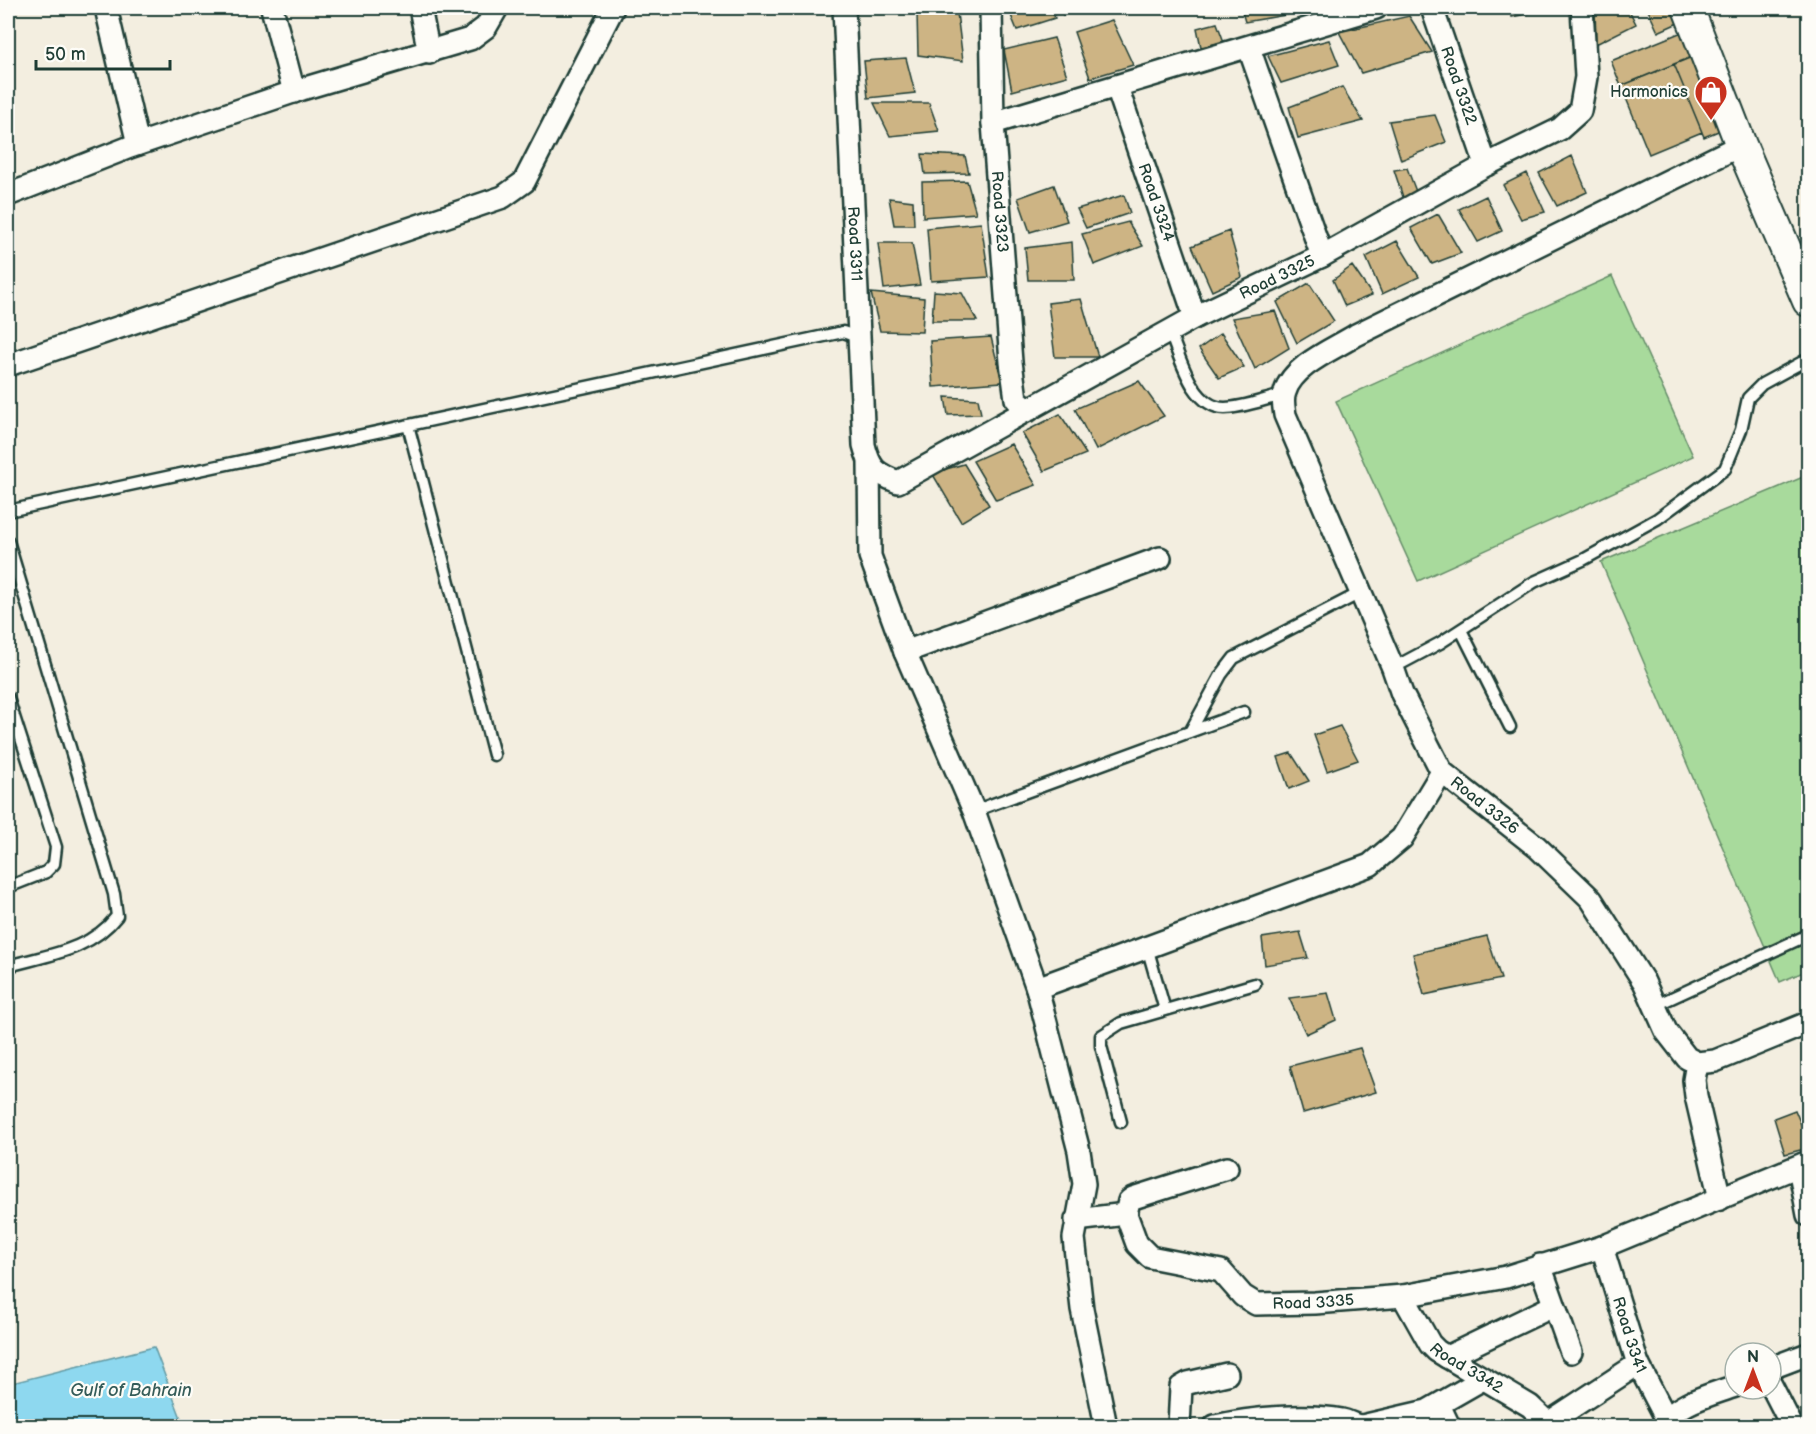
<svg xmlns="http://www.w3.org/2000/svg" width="1816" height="1434" viewBox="0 0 1816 1434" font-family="'Balsamiq Sans',sans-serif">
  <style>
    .green { fill: #a8da9c; stroke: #648c68; stroke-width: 1.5 }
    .water { fill: #8ed8ef; stroke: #629aa4; stroke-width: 1.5 }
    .building { fill: #cdb484; stroke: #1f3d34; stroke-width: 1.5 }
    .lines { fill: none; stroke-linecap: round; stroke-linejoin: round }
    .lane-casing { stroke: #1f3d34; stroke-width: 15 }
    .street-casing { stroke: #1f3d34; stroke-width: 26 }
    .secondary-casing { stroke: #1f3d34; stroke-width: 34 }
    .lane { stroke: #fdfcf7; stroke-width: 10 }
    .street { stroke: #fdfcf7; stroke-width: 21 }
    .secondary { stroke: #fdfcf7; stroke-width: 30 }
    .labels { text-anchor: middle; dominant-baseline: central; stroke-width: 4.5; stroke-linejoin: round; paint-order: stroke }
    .street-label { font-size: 16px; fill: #1f3d34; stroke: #fdfcf7 }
    .poi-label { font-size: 16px; fill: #1f3d34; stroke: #fdfcf7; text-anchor: end }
    .water-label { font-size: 18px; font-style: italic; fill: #355c59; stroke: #fdfcf7 }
  </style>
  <rect width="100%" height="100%" fill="#f3eee0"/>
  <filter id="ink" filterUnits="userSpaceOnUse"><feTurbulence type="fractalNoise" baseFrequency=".0167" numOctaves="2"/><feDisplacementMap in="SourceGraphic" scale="12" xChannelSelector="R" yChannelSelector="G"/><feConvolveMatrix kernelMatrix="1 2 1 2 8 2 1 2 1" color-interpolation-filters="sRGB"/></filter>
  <g filter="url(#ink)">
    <!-- green -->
    <path class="green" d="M1612,276l81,180 -275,125 -82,-180z
      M1808,475v495l-28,12 -179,-420z"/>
    <!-- water -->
    <path class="water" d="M154,1347l30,79h-176v-42z"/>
    <!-- building -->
    <path class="building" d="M1008,8h43l4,10 -38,12z
      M1060,8h27l-24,7z
      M1241,8h55l1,5 -52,9z
      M1509,8h42l-39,9z
      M1595,8h33l8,16 -40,20z
      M1647,8h25l6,15 -20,9z
      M917,13h40l6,48 -45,-6z
      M1409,16l23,36 -71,21 -22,-41z
      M1112,20l21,45 -43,13 -16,-46z
      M1217,23l7,19 -23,5 -4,-19z
      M1682,32l10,25 -71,29 -10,-25z
      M1054,38l13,38 -55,15 -8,-41z
      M1329,40l10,25 -58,18 -13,-27z
      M1692,57l31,72 -19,8 -30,-73z
      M906,58l9,35 -47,5 -4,-37z
      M1674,64l28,68 -53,22 -28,-68z
      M1342,87l21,34 -65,17 -9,-31z
      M874,103h55l10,28 -49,5z
      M1435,115l11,27 -45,18 -12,-39z
      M922,154l43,2 4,17 -44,1z
      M1572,156l15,36 -30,14 -18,-33z
      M1407,168l10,26 -13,6 -10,-30z
      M1527,173l18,39 -24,7 -18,-34z
      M967,181l9,32 -53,4 -1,-35z
      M1054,185l13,36 -37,11 -12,-34z
      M1124,195l6,18 -44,15 -9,-19z
      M1486,196l16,35 -24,11 -19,-33z
      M889,198l24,3 1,24h-20z
      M1438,214l23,39 -29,11 -21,-36z
      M1128,222l15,24 -49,19 -12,-31z
      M981,223l8,54 -58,4 -4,-53z
      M1229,231l13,46 -30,14 -20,-45z
      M1397,241l22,36 -37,17 -16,-37z
      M1072,242l2,38h-46l-3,-32z
      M878,243h34l8,42 -36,4z
      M1352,266l20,29 -27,11 -12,-26z
      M1309,283l25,38 -37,22 -20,-41z
      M934,291l28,2 15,28h-45z
      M871,293l53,5 -2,34 -42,-1z
      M1081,299l17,58h-43l-7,-54z
      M1275,311l14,37 -34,21 -23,-51z
      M1221,333l23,34 -25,11 -20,-29z
      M991,337l11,45 -69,5 -3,-46z
      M1139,381l25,35 -68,34 -21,-41z
      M945,397l33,2 3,15 -33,1z
      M1060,414l26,40 -42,17 -22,-38z
      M1011,444l25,41 -40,15 -23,-39z
      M964,464l25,41 -28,17 -29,-49z
      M1340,726l18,34 -31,11 -13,-36z
      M1291,753l18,28 -20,8 -11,-32z
      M1300,932l8,26 -43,7 -3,-27z
      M1487,936l14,43 -77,16 -11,-41z
      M1328,993l8,27 -30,14 -17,-36z
      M1360,1048l16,44 -73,21 -13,-47z
      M1795,1110l13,31v7l-23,6 -11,-36z"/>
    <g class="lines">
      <defs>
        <path id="lane" d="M1170,333c10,23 22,75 55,75 18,0 40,-9 58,-13
          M408,425l86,330
          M8,511l835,-179 17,6
          M8,541l106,353 3,22c-27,35 -70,39 -109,50
          M1461,630l49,97
          M1393,668l47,-25 94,-61 49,-22 74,-41 68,-50 16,-39 7,-32 14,-14 46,-25
          M8,698l48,149 -2,17 -8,8 -38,15
          M1190,732l31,-57 13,-17 126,-65
          M974,811l270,-99
          M1147,947l18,63
          M1654,1006l154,-71
          M1121,1122l-20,-76v-10l20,-13 134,-39"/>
        <g id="street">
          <path d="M106,8l32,136"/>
          <path d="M272,8l22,84"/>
          <path d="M420,8l9,45"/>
          <path id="s1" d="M844,8l20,437c6,24 11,28 34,37l297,-165 127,-61 164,-91 74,-36 20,-18 6,-34 -4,-69"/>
          <path id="s2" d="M991,8l2,115 18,239 5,37 13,11"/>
          <path id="s3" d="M1432,8l54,157"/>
          <path d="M1249,48l73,208"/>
          <path id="s4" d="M1117,87l78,230"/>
          <path d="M993,123l383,-115"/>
          <path id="s5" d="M1741,145l-385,190c-22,14 -63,30 -71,57 -3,7 -1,16 0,23l108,253 9,26 40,78 95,75 54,52 53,83 22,49 21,27 10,5 18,-2 93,-38"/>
          <path d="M8,195l122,-48 172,-58 168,-50 16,-12 11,-19"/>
          <path d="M8,365l495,-168 21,-15 89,-174"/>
          <path d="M869,463l1,93 35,96 69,159 63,177"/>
          <path d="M905,652l255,-94"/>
          <path d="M1697,1063l-3,17 2,16 24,103"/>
          <path d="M1799,1167l9,48"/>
          <path d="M1126,1214l3,-13 4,-3 94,-30"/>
          <path id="s6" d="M1076,1220l50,-6 11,30 13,13 71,14 22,25 13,8 59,-1 88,-7 103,-19 96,-30 206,-85"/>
          <path id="s7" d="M1602,1247l36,117 28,54"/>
          <path d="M1540,1265l31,87"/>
          <path id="s8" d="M1403,1296l27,48 7,7 93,55 21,20"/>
          <path d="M1447,1357l106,-51"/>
          <path d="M1771,1368l37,-14"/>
          <path d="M1771,1385l21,41"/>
          <path d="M1439,1405l10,21"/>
          <path d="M1548,1423l90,-59"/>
          <path d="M1106,1426l-24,-117 -8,-71 10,-54 -5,-33 -42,-163 333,-123 32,-27 40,-66"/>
          <path d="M1179,1426l2,-39 7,-4 39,-9"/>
          <path d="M1215,1426c35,-8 92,-13 127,-6 7,1 11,5 18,6"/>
          <path d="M1362,1426l65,-15 56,-32"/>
          <path d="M1662,1426c13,-23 49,-31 73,-40"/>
        </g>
        <path id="secondary" d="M1688,8l53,137 67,156"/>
      </defs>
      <!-- lane casing -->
      <use href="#lane" class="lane-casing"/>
      <!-- street casing -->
      <use href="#street" class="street-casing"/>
      <!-- secondary casing -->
      <use href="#secondary" class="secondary-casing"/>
      <!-- lane -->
      <use href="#lane" class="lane"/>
      <!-- street -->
      <use href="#street" class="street"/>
      <!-- secondary -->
      <use href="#secondary" class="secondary"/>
    </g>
  </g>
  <!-- icons -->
  <defs>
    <symbol id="shop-pin" viewBox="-11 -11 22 30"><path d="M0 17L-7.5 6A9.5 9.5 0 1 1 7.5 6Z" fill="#c8321e" stroke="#fdfcf7"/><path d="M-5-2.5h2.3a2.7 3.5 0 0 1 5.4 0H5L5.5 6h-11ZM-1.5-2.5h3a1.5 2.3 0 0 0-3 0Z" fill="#fff"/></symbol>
  </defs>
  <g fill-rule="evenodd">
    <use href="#shop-pin" x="1692" y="73" width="38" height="52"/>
  </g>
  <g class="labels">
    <!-- street labels -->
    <g class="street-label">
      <text stroke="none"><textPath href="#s3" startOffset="82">Road 3322</textPath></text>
      <text stroke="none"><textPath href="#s4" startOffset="122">Road 3324</textPath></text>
      <text stroke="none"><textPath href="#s2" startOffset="204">Road 3323</textPath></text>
      <text stroke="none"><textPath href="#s1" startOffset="236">Road 3311</textPath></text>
      <text stroke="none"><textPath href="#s1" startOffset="922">Road 3325</textPath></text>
      <text stroke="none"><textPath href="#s5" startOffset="990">Road 3326</textPath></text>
      <text stroke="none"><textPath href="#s6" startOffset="279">Road 3335</textPath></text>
      <text stroke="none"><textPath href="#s7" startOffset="92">Road 3341</textPath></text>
      <text stroke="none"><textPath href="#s8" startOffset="99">Road 3342</textPath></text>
    </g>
    <!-- poi labels -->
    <g class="poi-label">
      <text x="1688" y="92">Harmonics</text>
    </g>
    <!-- water labels -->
    <g class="water-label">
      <text x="131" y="1390">Gulf of Bahrain</text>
    </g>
  </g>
  <!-- margin -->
  <rect width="1816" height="1434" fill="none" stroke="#fdfcf7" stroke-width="30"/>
  <rect x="15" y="15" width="1786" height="1404" fill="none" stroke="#1f3d34" stroke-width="2" filter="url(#ink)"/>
  <!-- north arrow -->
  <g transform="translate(1753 1371)"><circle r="28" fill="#fdfcf7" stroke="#a4b0a9" stroke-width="1.5"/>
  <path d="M0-4.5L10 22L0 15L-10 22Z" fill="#c8321e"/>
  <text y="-9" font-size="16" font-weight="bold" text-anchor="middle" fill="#1f3d34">N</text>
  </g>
  <!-- scale -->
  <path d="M36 60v9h134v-9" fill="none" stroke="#1f3d34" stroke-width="3"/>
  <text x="45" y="60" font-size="18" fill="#1f3d34" stroke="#fdfcf7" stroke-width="4.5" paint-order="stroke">50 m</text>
</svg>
